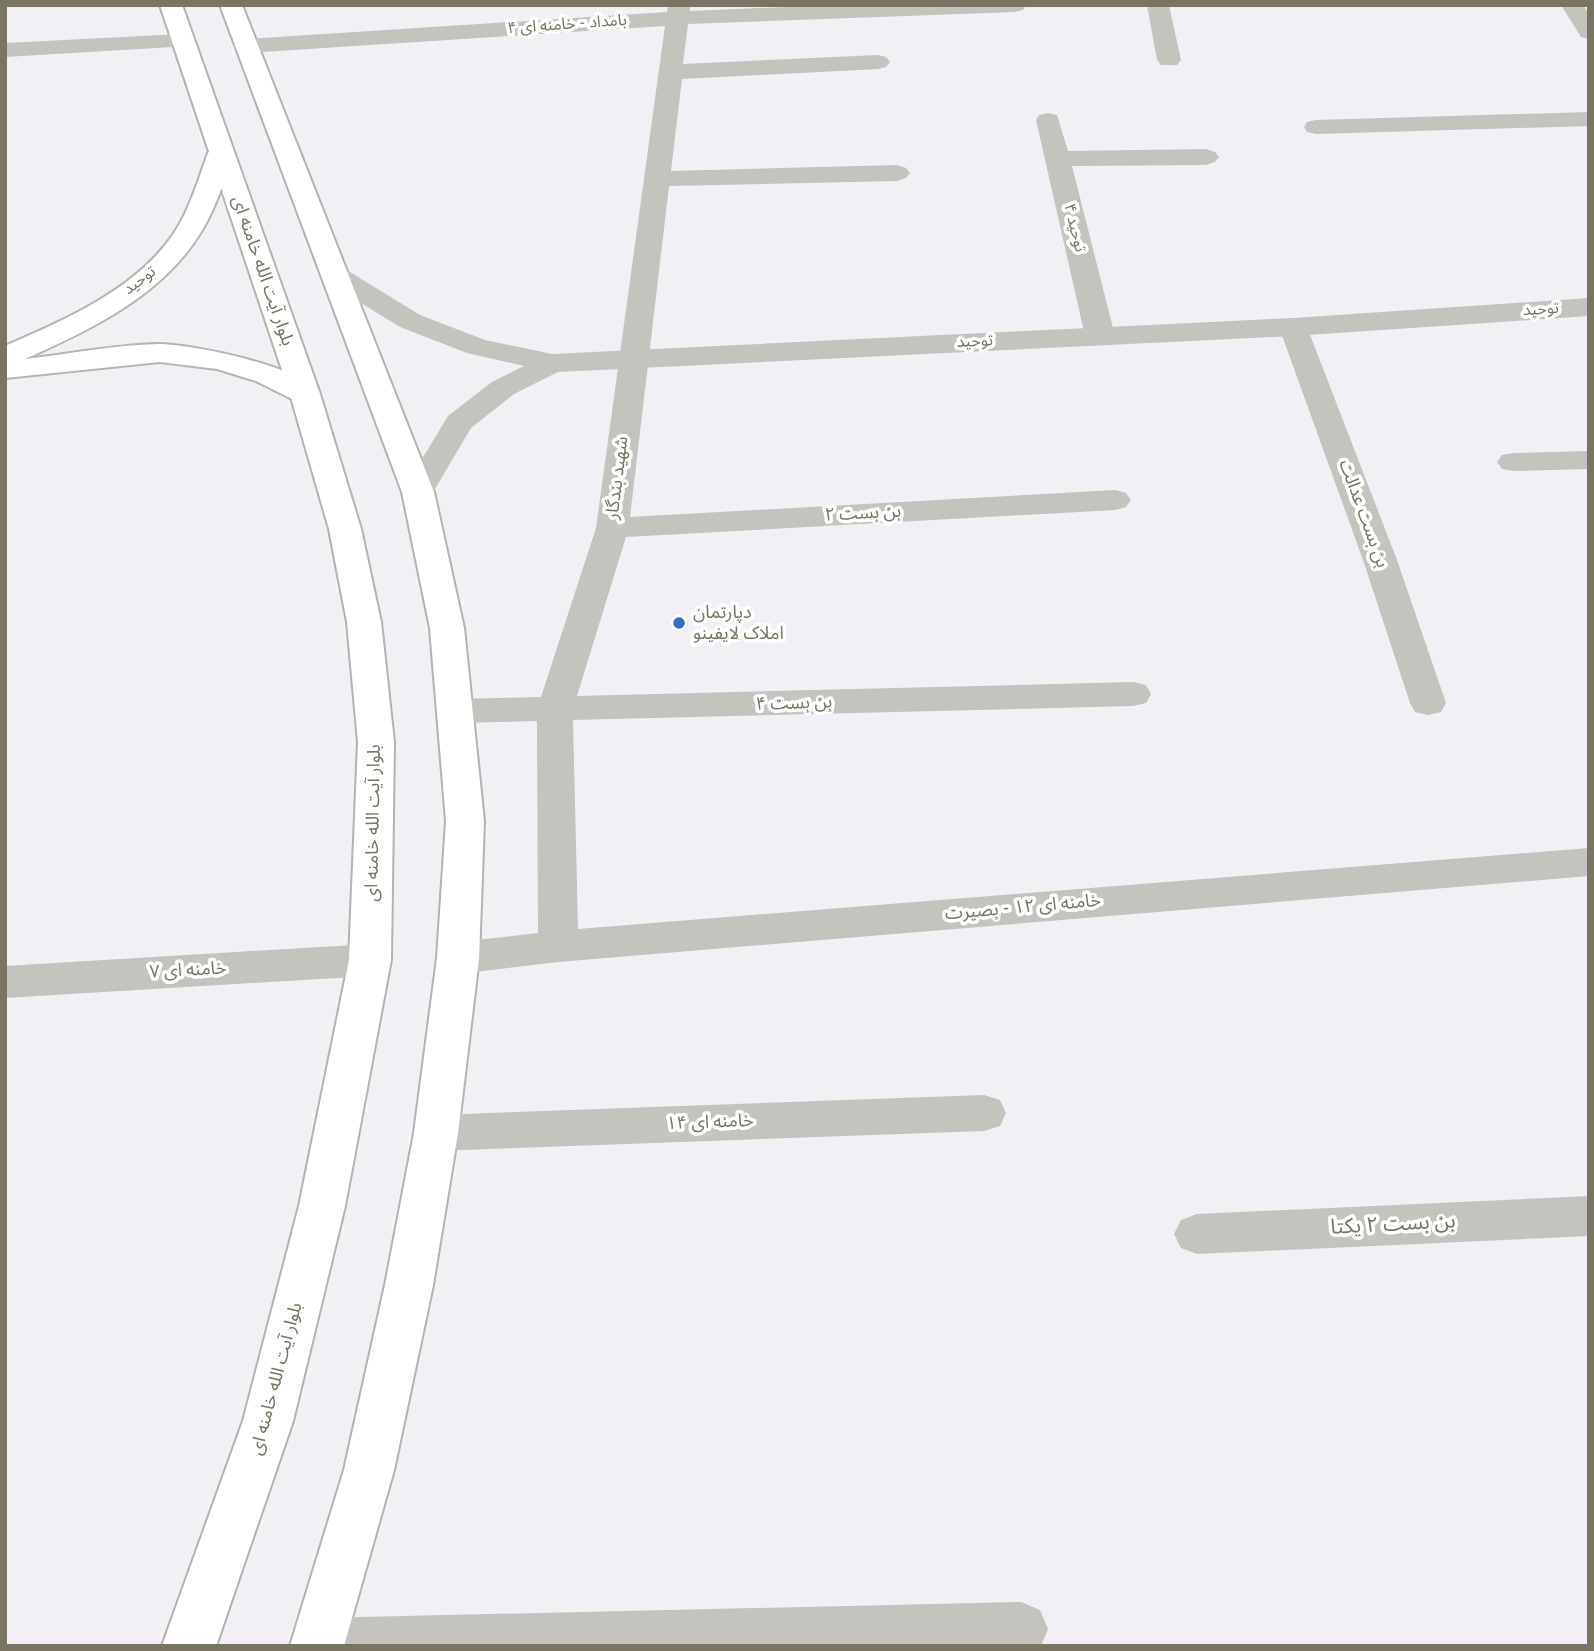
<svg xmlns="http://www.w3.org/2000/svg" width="1594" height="1651" viewBox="0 0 1594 1651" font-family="Overpass,'Noto Sans Arabic',sans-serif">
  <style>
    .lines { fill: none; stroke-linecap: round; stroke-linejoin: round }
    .secondary-casing { stroke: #b6b5ae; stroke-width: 4 }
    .primary-casing { stroke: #b4b3ad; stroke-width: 4 }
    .minor { fill: #c4c3bd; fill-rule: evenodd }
    .tertiary { fill: #c4c3bd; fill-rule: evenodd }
    .secondary { fill: #fff; fill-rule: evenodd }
    .primary { fill: #fff; fill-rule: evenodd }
    .poi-dot { fill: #366fce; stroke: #fff; stroke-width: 2.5 }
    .labels { text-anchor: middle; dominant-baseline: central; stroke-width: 7; stroke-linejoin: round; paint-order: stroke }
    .far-street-label { font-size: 16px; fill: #797562; stroke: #fff }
    .street-label { font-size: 18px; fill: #797562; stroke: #fff }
    .poi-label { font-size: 18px; fill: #797562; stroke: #fff; text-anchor: start }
    .near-street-label { font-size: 21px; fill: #797562; stroke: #fff }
  </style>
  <rect width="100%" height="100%" fill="#f2f0f4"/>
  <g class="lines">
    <defs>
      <path id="secondary" d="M221,145l9,3 4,5c-10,27 -18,55 -33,79 -39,64 -111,98 -176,127 44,-5 89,-14 133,-15 34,0 143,22 162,50l-4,6 -11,3 -11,-3 -38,-19 -39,-12 -57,-7 -155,16v-32c60,-26 132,-57 169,-113 16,-24 24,-53 34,-80l4,-5z"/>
      <path id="primary" d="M160,5h22l138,389 41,135 20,93 13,120 -3,218 -46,246 -52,215 -77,225h-54l81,-225 56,-215 50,-246 9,-218 -11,-120 -18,-93 -39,-135z
        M220,5h22l192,487 30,136 20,193 -5,137 -21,175 -25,152 -39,185 -50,176h-54l54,-176 41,-185 29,-152 23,-175 9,-137 -16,-193 -28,-136z"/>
    </defs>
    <!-- secondary casing -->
    <use href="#secondary" class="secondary-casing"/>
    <!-- primary casing -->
    <use href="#primary" class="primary-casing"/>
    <!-- minor -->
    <path class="minor" d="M668,5h22v6l141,-6h195l-3,5 -8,2 -327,12 -5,40 195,-9 8,2 4,5 -4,5 -8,2 -196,10 -11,92 226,-6 9,3 4,5 -4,5 -9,3 -228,5 -39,331 485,-27 11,3 5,7 -5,7 -11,3 -489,27 -49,159 556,-14 13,3 5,9 -5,9 -13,3 -560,14 5,209 1011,-81v28l-1031,86 -100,12 -15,-5 -6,-11 6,-11 15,-5 80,-9 -1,-212 -82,2 -13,-3 -5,-9 5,-9 13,-3 86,-2 55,-169 69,-502 -420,27 -8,-2 -4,-5 4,-5 8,-2 422,-27z
      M1147,5h22l12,55 -4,5h-16l-4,-5z
      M1561,5h22l6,9v25l-8,-2z
      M182,34l8,2 4,5 -4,5 -185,11v-14z
      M1589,112v14l-273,8 -9,-2 -3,-5 3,-5 9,-2z
      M1048,113l9,2 11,36 138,-2 9,3 4,5 -4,5 -9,3 -134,1 43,170 -5,6 -10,3 -10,-3 -5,-6 -49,-216 3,-5z
      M1293,318l10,3 4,6 90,233 49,143 -5,9 -13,3 -13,-3 -5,-9 -47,-143 -84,-233 4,-6z
      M1589,451v18l-76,2 -11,-2 -5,-7 5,-7 11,-2z
      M370,944l15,5 6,11 -6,11 -15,5 -365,22v-32z
      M984,1095l16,5 6,13 -6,13 -16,5 -548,20 -16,-5 -6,-13 6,-13 16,-5z
      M1589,1196v40l-392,18 -16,-6 -7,-14 7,-14 16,-6z
      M1021,1602l19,8 8,19 -7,17 -751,-1 8,-19 19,-8z"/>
    <!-- tertiary -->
    <path class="tertiary" d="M335,267l10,2 75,46 65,25 67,14 741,-36 296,-20v18l-296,20 -735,36 -44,22 -43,34 -42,71 -11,3 -11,-3 -5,-7 46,-76 44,-34 32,-16 -57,-13 -67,-26 -75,-46 -4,-6 4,-6z"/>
    <!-- secondary -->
    <use href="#secondary" class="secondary"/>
    <!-- primary -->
    <use href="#primary" class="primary"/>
  </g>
  <!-- markers -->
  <circle class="poi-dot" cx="679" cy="623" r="7"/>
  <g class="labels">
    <!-- far-street labels -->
    <g class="far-street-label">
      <text transform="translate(567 25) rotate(-4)">بامداد - خامنه ای ۴</text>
      <text transform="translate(1074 228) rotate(76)">توحید ۴</text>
      <text transform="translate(140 281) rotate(-37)">توحید</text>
      <text transform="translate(1541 310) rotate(-4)">توحید</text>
      <text transform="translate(975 342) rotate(-3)">توحید</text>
    </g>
    <!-- street labels -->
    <g class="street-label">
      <text transform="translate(262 271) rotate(71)">بلوار آیت الله خامنه ای</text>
      <text transform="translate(618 478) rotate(-83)">شهید بندگار</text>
      <text transform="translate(863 514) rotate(-3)">بن بست ۲</text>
      <text transform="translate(1363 514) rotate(70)">بن بست عدالت</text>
      <text transform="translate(794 704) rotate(-2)">بن بست ۴</text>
      <text transform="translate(374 823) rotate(-89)">بلوار آیت الله خامنه ای</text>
      <text transform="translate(1023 908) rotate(-5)">خامنه ای ۱۲ - بصیرت</text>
      <text transform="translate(188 971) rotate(-3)">خامنه ای ۷</text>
      <text transform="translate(710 1123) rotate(-2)">خامنه ای ۱۴</text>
      <text transform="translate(277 1379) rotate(-75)">بلوار آیت الله خامنه ای</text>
    </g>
    <!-- poi labels -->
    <g class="poi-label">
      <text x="693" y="613">دپارتمان<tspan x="693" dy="21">املاک لایفینو</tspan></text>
    </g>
    <!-- near-street labels -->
    <g class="near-street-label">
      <text transform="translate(1393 1225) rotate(-3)">بن بست ۲ یکتا</text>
    </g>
  </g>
  <!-- border -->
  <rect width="1594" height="1651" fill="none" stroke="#797562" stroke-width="14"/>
</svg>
